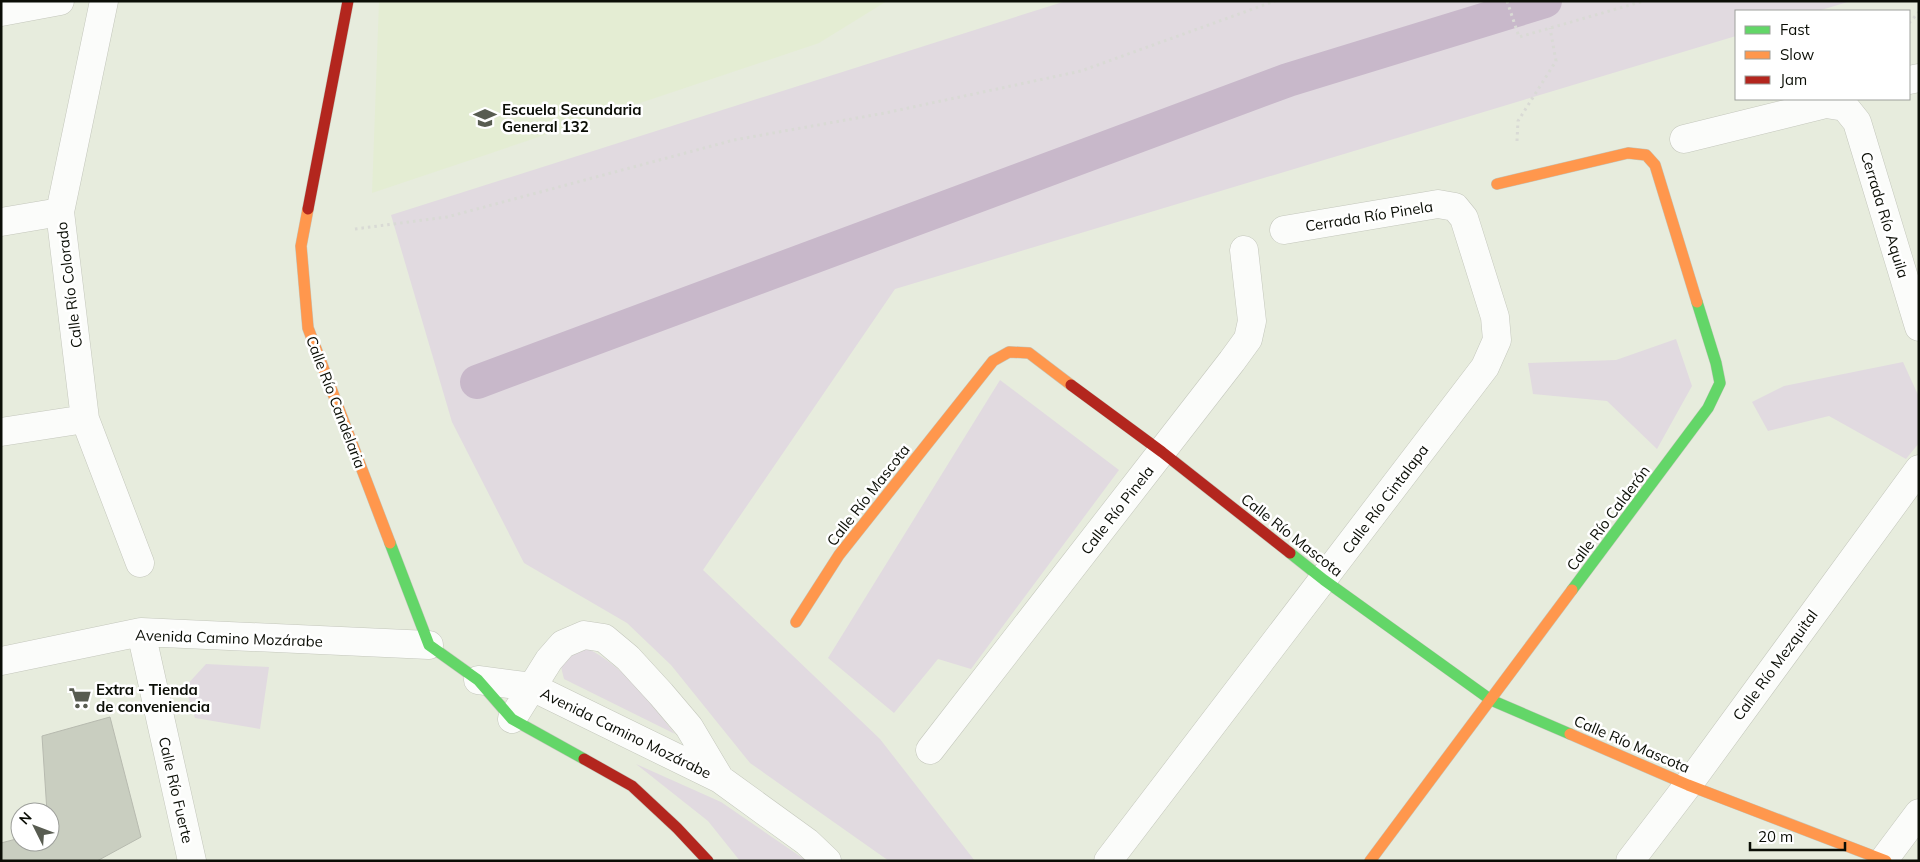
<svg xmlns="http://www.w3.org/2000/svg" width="1920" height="862" viewBox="0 0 1920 862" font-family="Mulish,sans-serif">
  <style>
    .built { fill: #e4edd3 }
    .green { fill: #e1dae0 }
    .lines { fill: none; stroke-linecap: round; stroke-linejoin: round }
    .canal { stroke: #c8b8ca; stroke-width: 34 }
    .building { fill: #c9cec0; stroke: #b7baaf }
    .street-casing { stroke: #c4c7bc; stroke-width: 29 }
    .fast-casing { stroke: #c4c7bc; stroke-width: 12 }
    .slow-casing { stroke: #c4c7bc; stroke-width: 12 }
    .jam-casing { stroke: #c4c7bc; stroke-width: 12 }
    .path { stroke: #d9dad5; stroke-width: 3; stroke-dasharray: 2.5 4; stroke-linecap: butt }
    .street { stroke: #fbfcfa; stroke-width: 28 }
    .fast { stroke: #63d668; stroke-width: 11 }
    .slow { stroke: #ff974d; stroke-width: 11 }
    .jam { stroke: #b3261e; stroke-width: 11 }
    .labels { text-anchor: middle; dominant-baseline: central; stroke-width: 5; stroke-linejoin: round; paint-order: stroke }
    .poi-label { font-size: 15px; font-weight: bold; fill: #0b0e06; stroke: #fff; text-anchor: start }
    .street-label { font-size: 15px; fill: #0b0e06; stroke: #fff }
  </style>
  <rect width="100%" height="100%" fill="#e7ecdd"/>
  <!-- built -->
  <path class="built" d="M379,1h508l-68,42 -447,150z"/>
  <!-- green -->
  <path class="green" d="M1066,1h785l-33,10h-82v25l-841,253 -192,281 177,169 95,122h-86l-139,-98 -79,-98 -44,-42 -103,-60 -72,-141 -61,-207z
    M1676,339l16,47 -35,63 -50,-48 -74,-7 -5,-31 88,-3z
    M1903,362l16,35v46l-13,16 -77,-43 -61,15 -16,-29 32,-16z
    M1000,380l119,90 -148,199 -33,-10 -44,54 -66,-55z
    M585,647c41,21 63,52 90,87l-111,-55 -4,-16 11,-12z
    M206,664l63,3 -9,62 -65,-11 -10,-31z
    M636,764l85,38 86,59h-67l-32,-40z"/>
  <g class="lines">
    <!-- canal -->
    <path class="canal" d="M477,382l811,-302 257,-79"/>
  </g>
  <!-- building -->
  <path class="building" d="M110,717l31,120 -44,24h-96v-18l19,-5v4h30v-30h-3l-5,-76z"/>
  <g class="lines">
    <defs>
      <path id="street" d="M104,1l-44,211 25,207 55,144
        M1,12l59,-11
        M1909,80l10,-2
        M1684,139l142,-35 19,3 12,15 62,205
        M1,222l59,-10
        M1,432l84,-13
        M141,632l51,229
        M1,661l140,-29 288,13
        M478,680l54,7 188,92 87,63 20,19
        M512,719l37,-59 14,-16 21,-9 20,3 24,20 33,36 28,33 31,52
        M930,750l302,-389 16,-22 4,-18 -8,-71
        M1108,861l377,-494 12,-27 -2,-23 -31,-99 -9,-11 -17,-3 -154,26
        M1630,861l58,-76 231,-316
        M1883,861l36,-48"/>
      <path id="fast" d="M390,543l39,102 49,35 34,39 72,40
        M1290,553l34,27 167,120 79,34
        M1572,590l136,-182 12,-25 -4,-20 -19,-61"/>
      <path id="slow" d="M1497,184l131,-31 18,2 9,10 42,137
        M308,209l-7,37 7,82 82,215
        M796,622l43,-67 154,-194 16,-9 20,1 42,32
        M1570,734l118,51 198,76
        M1370,861l202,-271"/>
      <path id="jam" d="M308,209l40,-208
        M1071,385l91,67 128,101
        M584,759l48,27 45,42 31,33"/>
    </defs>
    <!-- street casing -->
    <use href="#street" class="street-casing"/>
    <!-- fast casing -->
    <use href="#fast" class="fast-casing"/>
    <!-- slow casing -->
    <use href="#slow" class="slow-casing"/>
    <!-- jam casing -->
    <use href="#jam" class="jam-casing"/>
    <!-- path -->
    <path class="path" d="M1507,1l12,36 125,-36
      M1909,23l10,-11
      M1517,141l1,-20 38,-60 -6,-33
      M355,229l92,-12 287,-77 151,-27 196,-42 194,-70"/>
    <!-- street -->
    <use href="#street" class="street"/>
    <!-- fast -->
    <use href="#fast" class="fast"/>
    <!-- slow -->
    <use href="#slow" class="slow"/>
    <!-- jam -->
    <use href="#jam" class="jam"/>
  </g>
  <!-- icons -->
  <defs>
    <symbol id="school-bare" viewBox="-9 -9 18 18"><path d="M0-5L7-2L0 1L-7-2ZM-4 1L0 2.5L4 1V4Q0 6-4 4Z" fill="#585c51" stroke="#fff" stroke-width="2.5" paint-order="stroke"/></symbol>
    <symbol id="supermarket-bare" viewBox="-9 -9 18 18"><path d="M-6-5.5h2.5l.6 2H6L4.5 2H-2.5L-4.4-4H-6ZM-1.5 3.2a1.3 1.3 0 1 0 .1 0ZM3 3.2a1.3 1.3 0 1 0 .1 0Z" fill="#585c51" stroke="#fff" stroke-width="2.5" paint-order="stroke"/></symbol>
  </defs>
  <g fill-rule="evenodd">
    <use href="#school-bare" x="469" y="102" width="32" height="32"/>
    <use href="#supermarket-bare" x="64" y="682" width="32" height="32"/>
  </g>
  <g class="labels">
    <!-- poi labels -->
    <g class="poi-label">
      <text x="502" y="109">Escuela Secundaria<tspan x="502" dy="17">General 132</tspan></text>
      <text x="96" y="689">Extra - Tienda<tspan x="96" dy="17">de conveniencia</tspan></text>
    </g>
    <!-- street labels -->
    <g class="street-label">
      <text transform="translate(1885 215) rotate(73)">Cerrada Río Aquila</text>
      <text transform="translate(1369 216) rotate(-9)">Cerrada Río Pinela</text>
      <text transform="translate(69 285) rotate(-97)">Calle Río Colorado</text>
      <text transform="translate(336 402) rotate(69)">Calle Río Candelaria</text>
      <text transform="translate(868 495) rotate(-52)">Calle Río Mascota</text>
      <text transform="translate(1385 499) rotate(-53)">Calle Río Cintalapa</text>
      <text transform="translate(1117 510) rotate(-52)">Calle Río Pinela</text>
      <text transform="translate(1608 518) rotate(-53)">Calle Río Calderón</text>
      <text transform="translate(1292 535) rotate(38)">Calle Río Mascota</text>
      <text transform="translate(229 638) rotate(2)">Avenida Camino Mozárabe</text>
      <text transform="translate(1775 665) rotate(-54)">Calle Río Mezquital</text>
      <text transform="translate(626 733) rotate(26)">Avenida Camino Mozárabe</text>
      <text transform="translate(1632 744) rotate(23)">Calle Río Mascota</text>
      <text transform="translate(176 790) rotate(77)">Calle Río Fuerte</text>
    </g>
  </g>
  <!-- border -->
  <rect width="1920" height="862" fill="none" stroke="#0b0e06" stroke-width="5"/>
  <!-- legend -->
  <rect x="1735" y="10" width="175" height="90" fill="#ffffff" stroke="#9d9f9b"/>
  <rect x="1745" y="26" width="25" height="8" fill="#63d668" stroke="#9d9f9b"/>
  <text x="1780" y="35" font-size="15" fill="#0b0e06">Fast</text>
  <rect x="1745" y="51" width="25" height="8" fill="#ff974d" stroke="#9d9f9b"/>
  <text x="1780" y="60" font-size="15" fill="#0b0e06">Slow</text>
  <rect x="1745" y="76" width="25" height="8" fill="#b3261e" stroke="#9d9f9b"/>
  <text x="1780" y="85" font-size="15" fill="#0b0e06">Jam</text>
  <!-- north arrow -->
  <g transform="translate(35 827) rotate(312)"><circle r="24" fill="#ffffff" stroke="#9d9f9b"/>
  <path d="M0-4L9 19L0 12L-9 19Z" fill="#585c51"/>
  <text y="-8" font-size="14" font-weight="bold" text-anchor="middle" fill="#0b0e06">N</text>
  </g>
  <!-- scale -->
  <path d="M1750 842v8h95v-8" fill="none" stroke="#0b0e06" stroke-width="2.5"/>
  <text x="1758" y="842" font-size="15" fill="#0b0e06" stroke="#ffffff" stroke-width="4" paint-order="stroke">20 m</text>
</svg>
